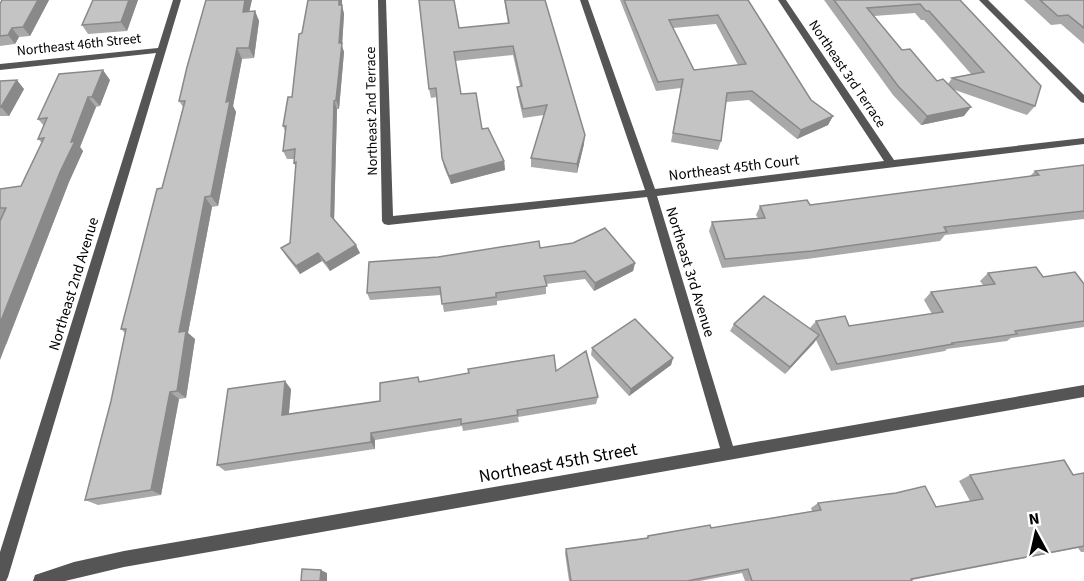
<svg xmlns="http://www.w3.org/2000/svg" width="1084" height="581" viewBox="0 0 1084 581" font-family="'Source Sans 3',sans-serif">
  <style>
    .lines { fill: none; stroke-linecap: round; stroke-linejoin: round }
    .minor { fill: #555; fill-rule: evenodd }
    .wall { fill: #a9a9a9; fill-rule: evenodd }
    .shaded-wall { fill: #898989 }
    .building { fill: #c4c4c4; stroke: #898989; stroke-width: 1.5; fill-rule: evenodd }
    .labels { text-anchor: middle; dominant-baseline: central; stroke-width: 6; stroke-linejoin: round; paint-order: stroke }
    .far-street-label { font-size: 14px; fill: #000; stroke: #fff }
    .street-label { font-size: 15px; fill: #000; stroke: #fff }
    .near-street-label { font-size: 18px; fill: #000; stroke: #fff }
  </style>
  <rect width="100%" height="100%" fill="#fff"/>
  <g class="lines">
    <!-- minor -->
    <path class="minor" d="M173,0h8l-173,577 -2,4h-6v-29l156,-499 -156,17v-6l158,-16z
      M378,0h8l7,216 252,-26 -65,-190h8l67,189 229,-28 -106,-161h8l108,160 190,-22v6l-427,52 76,250 351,-61v12l-960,170 -59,14h-32l2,-6 39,-13 50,-11 596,-103 -73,-251 -259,28 -4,-1 -2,-3z
      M979,0h9l96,95v8l-3,-1z"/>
  </g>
  <!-- wall -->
  <path class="wall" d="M49,0l-19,36 -11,1 -4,7 -15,2v-42z
    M93,0h45l-11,31 -39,3 -6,-9z
    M308,0h34v6l2,8 -2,32 2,6 -5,57h-2l-3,111 26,33 -30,18 -8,-10 -22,13 -14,-18 -5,-8 9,-5 6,-76 -2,-4v-4h-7l-4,-8 2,-20 -2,-5 9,-29z
    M504,0h41l39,144 -7,29 -46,-6v-9l13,-43 -21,3 -5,-22 -1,-9 3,-1 -7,-31 -58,6 6,33 21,35 22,32 1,9 -54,14 -7,-17 -2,-9 -5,-61 -6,1 -2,-9 30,-61 49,-5z
    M620,0h128l63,100 22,16 -5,9 -31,14 -48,-39 -23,2 -5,39 -3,9 -47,-8 10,-54 -25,3zM716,24l22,41 -44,5 -21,-42z
    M824,0h136l75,106 -8,9 -75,-26 12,27 -43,9 -28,-30zM915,13l6,7h3l47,54 -19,4 -4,6 -11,-3 -35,-31 -28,-34z
    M1024,0h60v44l-23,-20 -10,1z
    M250,11h5l4,10 -5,37 -12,1 -9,47 3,6 -18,94 -6,1 -24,126 7,6 -9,59 -7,1 -18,96 -63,10 -13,-5 26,-99 14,-68 -4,-4 41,-141 21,-81 -4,-6z
    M110,80l-10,26 -4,1 -16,40 3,4 -14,31 -63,163 -5,-126h-1v-30l21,-3 21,-43 -4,-4 6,-13 -6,-7z
    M0,81l24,8 -15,27h-9z
    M1084,165v54l-139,16 -5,6 -133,18 -85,9 -13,-37 3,-9 46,-4 -2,-3 4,-9 50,-1 219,-28 6,-6z
    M540,248l95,15 -2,8 -39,20 -9,-12 -39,5v10l-49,7v4l-53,7 -3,-17 -71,5 -3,-7z
    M988,273l55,4 41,7v43l-73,11 -4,3 -60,8 -2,2 -114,20 -15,-31 -31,34 -55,-43 4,-7 76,4 6,-7 33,5 83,-12 -8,-14 7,-8 52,-7 -3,-4z
    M592,348l81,10 -2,7 -42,31 -38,-41z
    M556,371l42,26 -2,7 -78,13 1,5 -56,9 -1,-5 -87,14v9l-150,22 -8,-6 74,-76 -2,25 91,-13 40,-20z
    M1084,473v79h-3l-3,-4 -166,32v1h-167l-3,-8 -42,8h-131l-4,-28 1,-4 80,-11 2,-2 63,-8 101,-17 -1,-3 7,-5 118,4 34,-6 -11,-20 11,-6h103z"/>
  <!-- shaded-wall -->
  <path class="shaded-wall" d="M38,0h11l-19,36 -7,-9z
    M129,0h9l-11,31 -6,-9z
    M245,0h7l-5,22 -4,-10z
    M339,0h3v5l2,9 -2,32 2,6 -5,57 -3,-9 3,-57z
    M255,11l4,10 -5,37 -5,-10z
    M12,28l7,9 -4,7 -7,-9z
    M237,48l5,11 -9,47 3,6 -18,94 -7,-10 15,-94z
    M103,70l7,10 -10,26 -8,-9z
    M17,80l7,9 -15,27 -8,-9z
    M88,97l8,10 -16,40 3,4 -14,31 -69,178v-37l60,-151z
    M334,101l3,8 -3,115 -3,-8z
    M971,107l-7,9 -43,9 6,-9z
    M833,116l-5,9 -31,14 4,-9z
    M585,135l-1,9 -7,29v-9z
    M504,161l1,9 -54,14 -2,-8z
    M205,197l7,10 -24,126 7,6 -9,59 -9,-7 2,-59z
    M356,245l4,8 -30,18 -4,-8z
    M318,253l4,8 -22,13 -4,-8z
    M635,263l-2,8 -39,20 1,-8z
    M819,335l-5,8 -29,31 5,-7z
    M673,358l-2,7 -42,31 2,-7z
    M285,381l6,8 -3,33 -6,-7z
    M170,392l9,7 -18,96 -10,-5z
    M371,433l4,7v9l-4,-7z
    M321,570l6,3v8h-7z"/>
  <!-- building -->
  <path class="building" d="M2,0h36l-15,27 -11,1 -4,7 -8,1v-32z
    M93,0h36l-8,22 -39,3z
    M206,0h39l-2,12 12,-1 -6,37h-12l-11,54 4,-1 -19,95 -6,1 -26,135 7,-1 -9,60 -7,1 -19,98 -66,10 26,-99 15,-72h-5l36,-140 5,-1 12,-45 11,-42h-6l8,-34z
    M308,0h31v5h3l-3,38h3l-6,57 -2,1 -3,115 25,29 -30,18 -8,-10 -22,13 -15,-18 9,-5 6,-81 -2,1 1,-14 -12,2 3,-25h-3l5,-29h4l7,-63 3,-1z
    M419,0h35l5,28 50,-5 -4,-23h40l40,135 -8,29 -46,-6 16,-53 -24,4 -6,-22 5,-1 -9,-40 -59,6 7,42 15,-1 6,36 6,-1 16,33 -55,15 -7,-18 -6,-70 -7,1z
    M624,0h124l63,100 22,16 -32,14 -49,-39 -25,2 -6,48 -48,-8 10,-54 -25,3zM718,15l28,49 -52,6 -25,-50z
    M834,0h126l81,86 -6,20 -83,-28 32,-6 -55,-61h-3l-6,-7 -53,4 35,42 8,-1 27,32 6,-2 28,28 -44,9 -29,-30z
    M1040,0h44v28l-16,-13 -10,1z
    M103,70l-11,27h-4l-17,45 4,-1 -15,31 -60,151v-102l6,-13h-6v-19l21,-3 23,-48 -6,1 9,-21 -9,1 21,-45z
    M17,80l-16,27h-1v-26z
    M1084,165v46l-140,16 3,5 -135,19 -87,8 -13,-37 53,-4 -5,-12 47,-6 3,5 229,-30 -4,-4z
    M605,228l30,35 -40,20 -10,-12 -41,5 3,10 -51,7v4l-54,7 -2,-17 -73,6 2,-31 69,-5 101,-16 1,7 33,-5z
    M1036,267l7,10 32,-5 9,12v37l-69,10 2,3 -65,9 1,1 -116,20 -21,-43 29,-5 4,10 94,-14 -12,-20 64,-8 -7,-11z
    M764,296l55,39 -29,32 -56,-43z
    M635,319l38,39 -42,31 -39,-41z
    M586,351l12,46 -81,13 1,5 -57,9v-5l-90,14v9l-154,23 11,-76 57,-8 -3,34 98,-14v-18l38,-6 1,5 50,-9 -1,-4 86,-14 2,16z
    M1064,460l9,15 11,-2v73l-173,33 1,2h-160l-4,-12 -61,12h-116l-5,-32 82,-11v-2l62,-11 1,3 110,-18 -3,-7 78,-10 29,-7 11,21 47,-8 -13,-24z
    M302,569l19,1 -1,11h-19z"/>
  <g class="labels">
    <!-- far-street labels -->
    <g class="far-street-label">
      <text transform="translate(79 45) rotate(-6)">Northeast 46th Street</text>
      <text transform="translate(847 74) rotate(56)">Northeast 3rd Terrace</text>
      <text transform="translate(372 111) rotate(-91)">Northeast 2nd Terrace</text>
    </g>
    <!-- street labels -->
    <g class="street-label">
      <text transform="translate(734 168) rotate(-7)">Northeast 45th Court</text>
      <text transform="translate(690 272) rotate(73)">Northeast 3rd Avenue</text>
      <text transform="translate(74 284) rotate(-73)">Northeast 2nd Avenue</text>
    </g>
    <!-- near-street labels -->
    <g class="near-street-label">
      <text transform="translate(558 463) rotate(-10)">Northeast 45th Street</text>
    </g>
  </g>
  <!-- north arrow -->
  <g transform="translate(1036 533) rotate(352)" stroke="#ffffff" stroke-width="4.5" paint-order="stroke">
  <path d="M0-4.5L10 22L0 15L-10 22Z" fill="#000000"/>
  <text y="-9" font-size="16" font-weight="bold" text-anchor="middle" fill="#000000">N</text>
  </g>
</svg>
